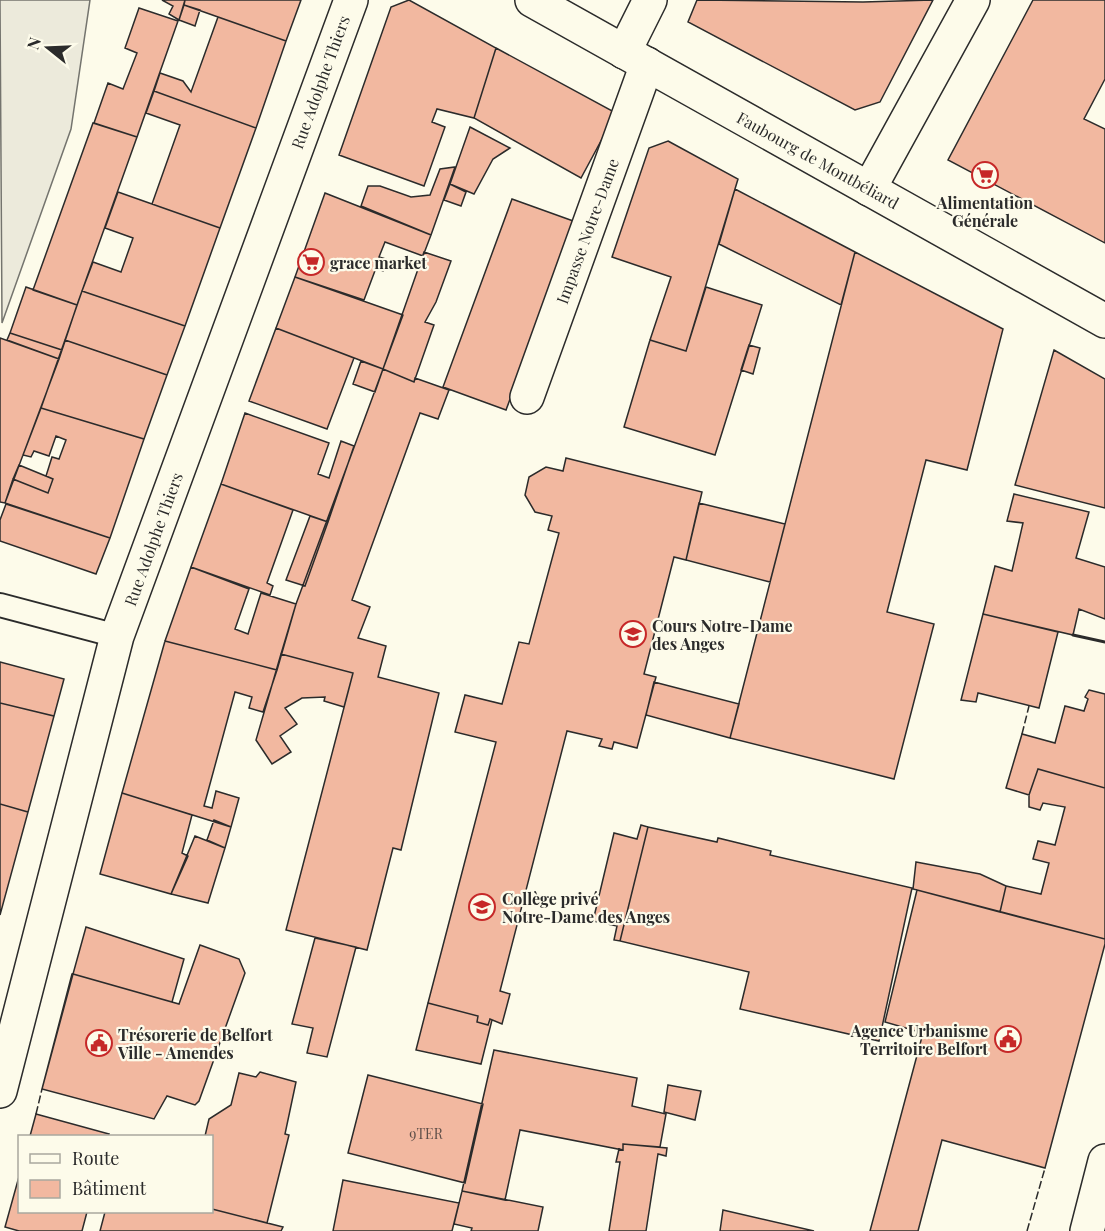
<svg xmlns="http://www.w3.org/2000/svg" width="1105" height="1231" viewBox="0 0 1105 1231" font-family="'Playfair Display',serif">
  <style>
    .parking { fill: #eceadb; stroke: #74746e; stroke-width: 1.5 }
    .building { fill: #f2b8a0; stroke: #2b2b2b; stroke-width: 1.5 }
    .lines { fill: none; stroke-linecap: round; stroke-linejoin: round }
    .lane-casing { stroke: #2b2b2b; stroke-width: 26 }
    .street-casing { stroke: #2b2b2b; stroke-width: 36 }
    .secondary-casing { stroke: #2b2b2b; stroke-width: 36 }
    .lane { stroke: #fdfbea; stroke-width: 22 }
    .street { stroke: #fdfbea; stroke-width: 33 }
    .secondary { stroke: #fdfbea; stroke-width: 33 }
    .fence { stroke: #2b2b2b; stroke-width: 1.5; stroke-dasharray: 8 3; stroke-linecap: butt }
    .wall { stroke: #2b2b2b; stroke-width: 3 }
    .labels { text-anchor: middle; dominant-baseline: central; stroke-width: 4.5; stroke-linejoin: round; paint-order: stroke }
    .number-label { font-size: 14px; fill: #5d4e48 }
    .street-label { font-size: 16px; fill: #2b2b2b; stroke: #fdfbea }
    .poi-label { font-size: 16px; font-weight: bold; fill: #2b2b2b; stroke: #fdfbea; text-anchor: start }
  </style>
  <rect width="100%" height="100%" fill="#fdfbea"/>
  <!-- parking -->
  <path class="parking" d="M0,0h90l-19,129 -69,194z"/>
  <!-- building -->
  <path class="building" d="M162,0h23l-6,20 -10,-6 4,-8z
    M185,0h116l-15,41 -102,-36z
    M409,0l87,48 -22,70 -37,-9 -5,13 13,5 -21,59 -85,-31 52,-148z
    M697,0l166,2 70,-2 -53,102 -25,8 -167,-88z
    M1033,0h72v79l-21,40 21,10v114l-157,-83z
    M184,5l16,5 -5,16 -16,-6z
    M139,8l39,13 -41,116 -43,-14 14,-40 15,6 14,-36 -12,-5z
    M218,17l68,24 -30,87 -102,-37 6,-18 23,8 8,11z
    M496,48l120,65 -35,65 -107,-60z
    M154,91l102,37 -36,100 -68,-24 28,-79 -34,-12z
    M93,123l44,14 -60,168 -44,-15z
    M470,127l40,21 -17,11 -19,35 -24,-10z
    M668,141l70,38 -52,172 -36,-11 21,-63 -59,-20 37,-109z
    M455,167l-24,68 -70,-29 7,-20h12l31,11 19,-2 10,-26z
    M450,184l16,8 -5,14 -17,-6z
    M735,189l120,63 -14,53 -122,-61z
    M118,192l102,36 -35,98 -103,-35 11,-29 28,10 12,-34 -28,-10z
    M325,193l106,42 -8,21 -38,-14 -6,15 7,2 -3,12 -7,-3 -12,32 -69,-23z
    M512,199l64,23 -70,188 -63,-23z
    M424,252l27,9 -15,41 -11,20 9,3 -20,57 -31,-13z
    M855,252l148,77 -36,141 -41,-10 -39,152 47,12 -40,155 -164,-41z
    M295,277l108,38 -20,54 -107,-41z
    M26,287l51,18 -15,45 -52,-17z
    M706,287l56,18 -47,150 -91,-28 26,-87 36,11z
    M82,291l103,35 -18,49 -102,-35z
    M276,328l78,30 -27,71 -78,-28z
    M10,333l52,17 -3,9 -52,-19z
    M0,338l59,21 -54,144 -5,-1z
    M65,340l102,35 -23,64 -103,-31z
    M749,345l11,3 -7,26 -12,-4z
    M1054,350l51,29v129l-90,-23z
    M361,361l22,8 -8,23 -22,-8z
    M383,369l31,13 1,-4 34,12 -11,29 -18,-6 -68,187 18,7 -12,31 28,8 -8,31 61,16 -38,157 -8,-2 -26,102 -81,-20 67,-257 -72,-19 15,-50z
    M41,408l103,31 -34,99 -105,-35 8,-24 35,14 5,-14 -7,-3 6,-19 7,2 7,-19 -10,-4 -7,20 -15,-5 -3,6 -8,-2z
    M245,413l84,30 -11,31 11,4 12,-37 13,5 -26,76 -107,-38z
    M566,458l136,34 -16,68 -12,-3 -30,117 12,3 -19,71 -23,-6 -2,7 -13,-3 3,-7 -35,-8 -67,260 10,3 -8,30 -12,-5 -2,6 -11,-3 1,-6 -50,-13 68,-261 -41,-10 10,-37 37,9 17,-62 10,2 30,-111 -11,-3 4,-14 -17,-4 -10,-17 4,-18 17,-10 17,4z
    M19,465l34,14 -5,14 -35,-14z
    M221,484l72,26 -26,73 6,3 -3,9 -79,-28z
    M1014,494l75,18 -13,46 29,9v52l-26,-10 -6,26 -90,-21 12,-48 17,5 11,-48 -16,-2z
    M699,503l86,21 -15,58 -84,-22z
    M6,504l104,34 -14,36 -96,-33v-21z
    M310,516l18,6 -23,64 -19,-6z
    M191,567l58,22 -14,40 13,5 13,-41 35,11 -19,66 -112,-29z
    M983,614l75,18 -19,76 -61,-15 -2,9 -15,-2z
    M165,641l112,29 -14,42 -14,-4 3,-11 -17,-5 -31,114 8,2 4,-17 23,7 -8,29 -109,-34z
    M281,654l72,19 -9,34 -20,-6 1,-4 -23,1 -17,10 12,16 -17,12 11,16 -19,12 -16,-24z
    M0,662l64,17 -10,37 -54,-13z
    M654,682l85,22 -9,34 -84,-23z
    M1089,690l16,4v94l-67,-19 -9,26 -23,-7 16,-54 33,9 10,-37 19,5 4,-12 -3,-2z
    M0,703l54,13 -26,96 -28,-8z
    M1038,769l67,19v151l-105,-27 6,-26 35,8 8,-31 -16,-4 5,-18 17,4 10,-38 -22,-4 -3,7 -11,-3v-12z
    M122,793l70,22 -10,38 6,3 -17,38 -71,-20z
    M0,804l28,8 -28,103z
    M214,820l17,7 -6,21 -18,-8z
    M641,825l7,2 -28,114 -6,-1 3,-14 -24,-5 21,-88 23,6z
    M648,827l69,15 1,-4 53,13 -1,4 142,33 -33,153 -139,-32 9,-37 -129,-31z
    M195,836l30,12 -17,55 -37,-9z
    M916,862l64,12 26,12 -6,26 -87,-23z
    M917,890l188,49v5l-60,224 -103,-28 -24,91h-48l53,-198 -38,-11z
    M86,927l98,32 -12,43 -99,-28z
    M315,938l41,9 -29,110 -20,-4 6,-25 -21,-4z
    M200,945l39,14 6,14 -46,128 -4,4 -28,-9 -13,23 -112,-30 31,-115 106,30z
    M72,974h1l-31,115z
    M428,1003l50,13 -1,6 11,3 2,-6 2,1 -11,44 -65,-14z
    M494,1050l143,28 -5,28 34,8 -6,33 -37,-3v6l-103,-20 -15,70 -43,-9z
    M260,1072l36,10 -11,52 4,1 -22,88 -55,-14v-73h-7l4,-17 22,-14 8,-32 17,4z
    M368,1075l115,29 -18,79 -117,-30z
    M668,1085l33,6 -6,29 -31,-8z
    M36,1114l73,20 -1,2h-78z
    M623,1144l44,4 -1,8 -8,-2 -12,77h-37l11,-69h-4l3,-13 4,1z
    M20,1173v39h67l-5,19h-63l-14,-4z
    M343,1180l116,23 -7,28h-119z
    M462,1191l81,16 -5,24h-67l1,-3 -18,-4z
    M212,1209l71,18 -2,4h-181l5,-19h107z
    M723,1210l91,21h-94z"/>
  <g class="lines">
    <defs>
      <path id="lane" d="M0,605l117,31"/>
      <path id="street" d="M624,52l26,-52
        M869,189l104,-189
        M527,397l120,-333
        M0,1091l117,-455 234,-636
        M1087,1231l18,-70"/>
      <path id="secondary" d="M532,0l573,321"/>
    </defs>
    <!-- lane casing -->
    <use href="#lane" class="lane-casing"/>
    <!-- street casing -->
    <use href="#street" class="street-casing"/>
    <!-- secondary casing -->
    <use href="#secondary" class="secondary-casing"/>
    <!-- lane -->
    <use href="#lane" class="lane"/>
    <!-- street -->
    <use href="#street" class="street"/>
    <!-- secondary -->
    <use href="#secondary" class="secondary"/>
    <!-- fence -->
    <path class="fence" d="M1022,734l7,-28
      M36,1114l6,-25
      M1027,1231l18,-63"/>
    <!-- wall -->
    <path class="wall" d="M1073,635l32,7"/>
  </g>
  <!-- icons -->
  <defs>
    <symbol id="supermarket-ring" viewBox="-11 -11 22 22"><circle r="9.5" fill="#fdfbea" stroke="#c62828" stroke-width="1.5"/><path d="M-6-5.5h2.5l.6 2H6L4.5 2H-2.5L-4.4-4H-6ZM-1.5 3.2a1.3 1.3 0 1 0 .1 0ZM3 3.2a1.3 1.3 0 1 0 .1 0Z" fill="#c62828"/></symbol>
    <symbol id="school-ring" viewBox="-11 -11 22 22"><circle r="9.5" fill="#fdfbea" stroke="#c62828" stroke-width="1.5"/><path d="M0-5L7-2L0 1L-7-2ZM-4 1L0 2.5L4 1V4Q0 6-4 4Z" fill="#c62828"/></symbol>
    <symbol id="civic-ring" viewBox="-11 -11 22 22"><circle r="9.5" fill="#fdfbea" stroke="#c62828" stroke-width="1.5"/><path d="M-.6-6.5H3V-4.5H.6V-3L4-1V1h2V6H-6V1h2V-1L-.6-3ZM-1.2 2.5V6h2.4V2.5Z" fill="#c62828"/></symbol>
  </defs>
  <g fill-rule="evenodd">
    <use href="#supermarket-ring" x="970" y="160" width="30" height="30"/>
    <use href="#supermarket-ring" x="296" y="247" width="30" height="30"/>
    <use href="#school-ring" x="618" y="619" width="30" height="30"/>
    <use href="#school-ring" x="467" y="892" width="30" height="30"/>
    <use href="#civic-ring" x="993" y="1024" width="30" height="30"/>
    <use href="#civic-ring" x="84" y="1028" width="30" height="30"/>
  </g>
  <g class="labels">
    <!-- number labels -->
    <g class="number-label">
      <text x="426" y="1133">9TER</text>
    </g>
    <!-- street labels -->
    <g class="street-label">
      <text transform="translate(320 82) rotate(-70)">Rue Adolphe Thiers</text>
      <text transform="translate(818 160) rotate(29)">Faubourg de Montbéliard</text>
      <text transform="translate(587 231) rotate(-70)">Impasse Notre-Dame</text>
      <text transform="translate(153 539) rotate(-70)">Rue Adolphe Thiers</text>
    </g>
    <!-- poi labels -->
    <g class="poi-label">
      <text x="985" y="202" text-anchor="middle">Alimentation<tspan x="985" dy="18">Générale</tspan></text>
      <text x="330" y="262">grace market</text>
      <text x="652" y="625">Cours Notre-Dame<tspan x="652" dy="18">des Anges</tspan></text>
      <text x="502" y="898">Collège privé<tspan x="502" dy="18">Notre-Dame des Anges</tspan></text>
      <text x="988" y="1030" text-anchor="end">Agence Urbanisme<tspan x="988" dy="18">Territoire Belfort</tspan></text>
      <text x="118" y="1034">Trésorerie de Belfort<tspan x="118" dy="18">Ville - Amendes</tspan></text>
    </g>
  </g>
  <!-- legend -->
  <rect x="18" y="1135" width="195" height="78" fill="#fdfbea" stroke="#a9a89e" stroke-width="1.5"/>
  <rect x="30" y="1154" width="30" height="9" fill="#fdfbea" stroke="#a9a89e" stroke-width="1.5"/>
  <text x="72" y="1165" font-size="18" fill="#2b2b2b">Route</text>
  <rect x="30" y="1180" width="30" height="18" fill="#f2b8a0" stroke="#a9a89e" stroke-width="1.5"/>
  <text x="72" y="1195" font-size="18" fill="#2b2b2b">Bâtiment</text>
  <!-- north arrow -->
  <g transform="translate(48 48) rotate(288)" stroke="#fdfbea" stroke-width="4.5" paint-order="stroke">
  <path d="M0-4.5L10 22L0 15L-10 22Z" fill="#2b2b2b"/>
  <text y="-9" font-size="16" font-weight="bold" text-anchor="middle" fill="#2b2b2b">N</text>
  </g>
</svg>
